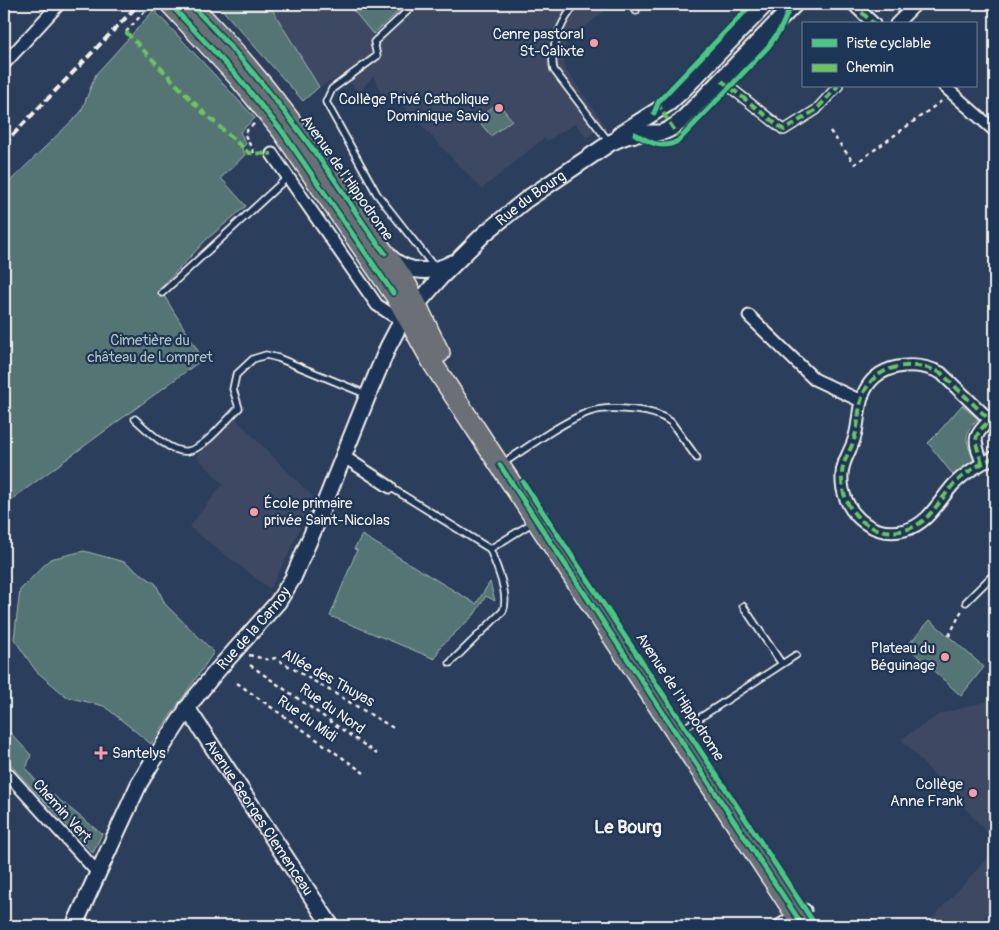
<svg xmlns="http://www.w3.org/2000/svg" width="999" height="930" viewBox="0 0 999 930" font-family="Pangolin,sans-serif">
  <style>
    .built { fill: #3c4862 }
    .green { fill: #557575; stroke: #a4b3ae }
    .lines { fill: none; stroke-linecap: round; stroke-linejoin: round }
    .service-casing { stroke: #f4f1e8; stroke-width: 9 }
    .pedestrian-casing { stroke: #f4f1e8; stroke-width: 12 }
    .minor-casing { stroke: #f4f1e8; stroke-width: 15 }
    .tertiary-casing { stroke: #f4f1e8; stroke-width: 19 }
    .primary-casing { stroke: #f4f1e8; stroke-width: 22 }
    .path { stroke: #f4f1e8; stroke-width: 2.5; stroke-dasharray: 4 4; stroke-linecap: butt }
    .service { stroke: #1d3557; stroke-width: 5.5 }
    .pedestrian { stroke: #1d3557; stroke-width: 9 }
    .minor { stroke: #1d3557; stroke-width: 11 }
    .tertiary { stroke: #1d3557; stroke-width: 15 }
    .primary { stroke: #6b7074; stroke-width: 19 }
    .rail { stroke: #f4f1e8; stroke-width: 4; stroke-dasharray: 8 4; stroke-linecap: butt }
    .quiet { stroke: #6ac65a; stroke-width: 4; stroke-dasharray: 8 4; stroke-linecap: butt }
    .cycleway-casing { stroke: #1d3557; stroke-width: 8 }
    .cycleway { stroke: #46c982; stroke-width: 5 }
    .poi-dot { fill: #ff9aa2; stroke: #1d3557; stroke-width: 2 }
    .labels { text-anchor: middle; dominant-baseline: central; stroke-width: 4.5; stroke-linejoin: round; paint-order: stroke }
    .poi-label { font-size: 15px; fill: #f4f1e8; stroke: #1d3557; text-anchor: end }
    .street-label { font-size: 15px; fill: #f4f1e8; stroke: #1d3557 }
    .park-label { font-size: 15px; fill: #b4bfba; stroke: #1d3557 }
    .quarter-label { font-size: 18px; font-weight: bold; fill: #f4f1e8; stroke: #1d3557 }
  </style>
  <rect width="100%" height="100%" fill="#2b3e5c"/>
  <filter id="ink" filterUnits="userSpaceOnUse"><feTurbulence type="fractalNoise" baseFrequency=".02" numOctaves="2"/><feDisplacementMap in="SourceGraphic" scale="10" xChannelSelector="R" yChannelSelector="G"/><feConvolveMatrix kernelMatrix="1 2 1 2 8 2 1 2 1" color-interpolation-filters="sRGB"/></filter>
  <g filter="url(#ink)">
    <!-- built -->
    <path class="built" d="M269,4h337l3,4 -43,34 -2,25 41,58 -19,13 -10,-15 -29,18 -3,-3 -62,51 -91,-95 -10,-1 -8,-17 -14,17 -15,-18 -25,12z
      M235,418l78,79 -25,58 -18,34 -81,-62 34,-43 -27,-28z
      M995,699v142l-94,-102 39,-25z
      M995,850v55l-19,21h-51z"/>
    <!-- green -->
    <path class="green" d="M217,4h52l50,83 -16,14z
      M348,4h60l-35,30z
      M154,10l101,108 -15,14 6,12 -4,4 3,7 -24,23 25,28 -39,33 -47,50 43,70 -199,146v-318l77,-75 15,-38z
      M498,103l14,17 -21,16 -14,-17z
      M962,405l16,14c-16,15 -12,23 -4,41l-21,15 -25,-32 8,-8z
      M362,535l114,69 14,-22 5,19 -9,-5 -12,19 -34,32 -5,12 -105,-43 27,-66 -3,-1z
      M84,551l40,11 32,22 9,20 49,48 -63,92 -47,-38 -37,-9 -31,-26 -22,-32 6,-49 30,-31z
      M930,620l54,47 -23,29 -54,-50z
      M4,726l27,29 -5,14 11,13 65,52 -9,19 -77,-82 -12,-16z"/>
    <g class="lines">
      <defs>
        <path id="service" d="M415,4l-41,38 3,14 -45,33 -6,13 51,92 58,74
          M566,4l5,6c-11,15 -22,41 -17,60l55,72
          M632,4l4,7
          M162,293l126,-116
          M135,419c12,11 36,35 53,32 16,-2 39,-32 51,-43l-6,-19 3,-14 17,-16 13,-4 12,3 90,37
          M508,460c23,-15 56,-39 81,-48 14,-5 31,-4 46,-2 14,1 25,4 36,12l26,36
          M390,487l100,62c6,17 20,45 13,62l-53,52
          M490,549l55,-34
          M966,602l28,-28 1,-4
          M743,606l39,58
          M678,732l118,-77"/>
        <path id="pedestrian" d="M722,81l62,49 32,-20 22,-24"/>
        <path id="minor" d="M853,4l21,20
          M896,24l20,-20
          M4,64l55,-60
          M944,86l51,45
          M272,154l105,151 15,10 14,1
          M749,316l65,63 47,22
          M995,425l-54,-52c-26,-13 -66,-10 -78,22 -5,12 -4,28 -8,41 -3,14 -13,24 -13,39 -2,35 28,64 63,55 24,-6 34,-30 49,-46 12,-12 26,-20 41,-27
          M343,456l47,31
          M982,463c-7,-23 -11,-25 7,-42
          M4,770l94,103
          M779,926l26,-16"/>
        <g id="tertiary">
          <path d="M620,134l49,-31 13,-12 84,-87"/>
          <path d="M392,259c17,14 40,15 60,4"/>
          <path id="s1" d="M187,708l144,218"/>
          <path id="s2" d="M74,926l24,-53 41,-89 12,-20 43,-65 21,-26 63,-71 15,-24 25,-58 50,-125 20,-48 12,-23 40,-46 44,-44 43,-35 83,-56c8,-4 16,-8 26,-9 23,-3 23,4 44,-12l115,-118"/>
        </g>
        <path id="primary" d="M170,4l67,72 45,55 114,166 37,67 370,562
          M190,4c68,68 124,145 177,225 13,19 29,36 40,56 12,22 21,46 33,68"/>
      </defs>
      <!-- service casing -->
      <use href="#service" class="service-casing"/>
      <!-- pedestrian casing -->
      <use href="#pedestrian" class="pedestrian-casing"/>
      <!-- minor casing -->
      <use href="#minor" class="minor-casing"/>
      <!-- tertiary casing -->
      <use href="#tertiary" class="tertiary-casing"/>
      <!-- primary casing -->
      <use href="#primary" class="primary-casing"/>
      <!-- path -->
      <path class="path" d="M126,32l25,-28
        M830,131l25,33 88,-64
        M254,153l-10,-20 11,-10
        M990,403l5,-10
        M949,636l13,-26
        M249,655l20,5 6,-2 120,71
        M250,665l127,89
        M237,683l127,90"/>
      <!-- service -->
      <use href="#service" class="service"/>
      <!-- pedestrian -->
      <use href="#pedestrian" class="pedestrian"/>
      <!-- minor -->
      <use href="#minor" class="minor"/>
      <!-- tertiary -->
      <use href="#tertiary" class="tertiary"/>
      <!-- primary -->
      <use href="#primary" class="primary"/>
      <!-- rail -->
      <path class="rail" d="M4,144l135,-140"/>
      <!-- quiet -->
      <path class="quiet" d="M853,4l21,20
        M126,32l78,81 45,40 23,1
        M722,81l62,49 32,-20 22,-24
        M659,102l1,6 20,31
        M995,425l-54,-52c-26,-13 -66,-10 -78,22 -5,12 -4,28 -8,41 -3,14 -13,24 -13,39 -2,35 28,64 63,55 24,-6 34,-30 49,-46 12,-12 26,-20 41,-27
        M982,463c-7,-23 -11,-25 7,-42"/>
      <defs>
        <path id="cycleway" d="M170,4l67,72 45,55 111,162
          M190,4c49,49 92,102 132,158 22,29 39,62 63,91
          M654,113l5,-12 93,-97
          M635,134c14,8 27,16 43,7l90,-94 12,-17 8,-18 7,-8
          M500,465l303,461
          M523,482l293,444"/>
      </defs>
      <!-- cycleway casing -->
      <use href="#cycleway" class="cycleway-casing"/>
      <!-- cycleway -->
      <use href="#cycleway" class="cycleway"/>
    </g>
  </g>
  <!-- markers -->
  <g class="poi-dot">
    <circle cx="594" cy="43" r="5"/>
    <circle cx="499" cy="108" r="5"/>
    <circle cx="254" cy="512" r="5"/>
    <circle cx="945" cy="657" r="5"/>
    <path d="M98.5 745.5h5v5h5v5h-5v5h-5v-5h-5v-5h5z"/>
    <circle cx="973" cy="793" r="5"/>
  </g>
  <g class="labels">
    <!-- poi labels -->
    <g class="poi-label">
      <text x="584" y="34">Cenre pastoral<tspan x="584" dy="17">St-Calixte</tspan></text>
      <text x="489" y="99">Collège Privé Catholique<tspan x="489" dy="17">Dominique Savio</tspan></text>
      <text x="264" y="503" text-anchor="start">École primaire<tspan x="264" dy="17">privée Saint-Nicolas</tspan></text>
      <text x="935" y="648">Plateau du<tspan x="935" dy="17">Béguinage</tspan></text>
      <text x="112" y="753" text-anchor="start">Santelys</text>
      <text x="963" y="784">Collège<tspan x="963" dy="17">Anne Frank</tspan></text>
    </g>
    <!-- street labels -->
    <g class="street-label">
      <text transform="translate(347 178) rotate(55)">Avenue de l'Hippodrome</text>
      <text stroke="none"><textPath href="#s2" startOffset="872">Rue du Bourg</textPath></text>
      <text stroke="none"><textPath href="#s2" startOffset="350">Rue de la Carnoy</textPath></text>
      <text transform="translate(328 678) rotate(29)">Allée des Thuyas</text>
      <text transform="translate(680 697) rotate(57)">Avenue de l'Hippodrome</text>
      <text transform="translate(332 709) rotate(35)">Rue du Nord</text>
      <text transform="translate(307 719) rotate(35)">Rue du Midi</text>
      <text transform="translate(62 811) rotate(48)">Chemin Vert</text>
      <text stroke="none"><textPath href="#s1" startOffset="131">Avenue Georges Clemenceau</textPath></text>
    </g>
    <!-- park labels -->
    <g class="park-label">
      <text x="150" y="340">Cimetière du<tspan x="150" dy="17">château de Lompret</tspan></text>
    </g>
    <!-- quarter labels -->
    <g class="quarter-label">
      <text x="628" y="827">Le Bourg</text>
    </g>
  </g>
  <!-- margin -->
  <rect width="999" height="930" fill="none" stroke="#1d3557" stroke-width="20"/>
  <rect x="10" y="10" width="979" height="910" fill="none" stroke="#f4f1e8" stroke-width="2" filter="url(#ink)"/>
  <!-- legend -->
  <rect x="802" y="22" width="175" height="65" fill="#1d3557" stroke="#738091"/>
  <rect x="812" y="39" width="25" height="8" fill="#46c982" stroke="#738091"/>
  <text x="846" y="48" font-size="15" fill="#f4f1e8">Piste cyclable</text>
  <rect x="812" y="64" width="25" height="8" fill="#6ac65a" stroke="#738091"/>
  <text x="846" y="72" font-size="15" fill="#f4f1e8">Chemin</text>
</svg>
